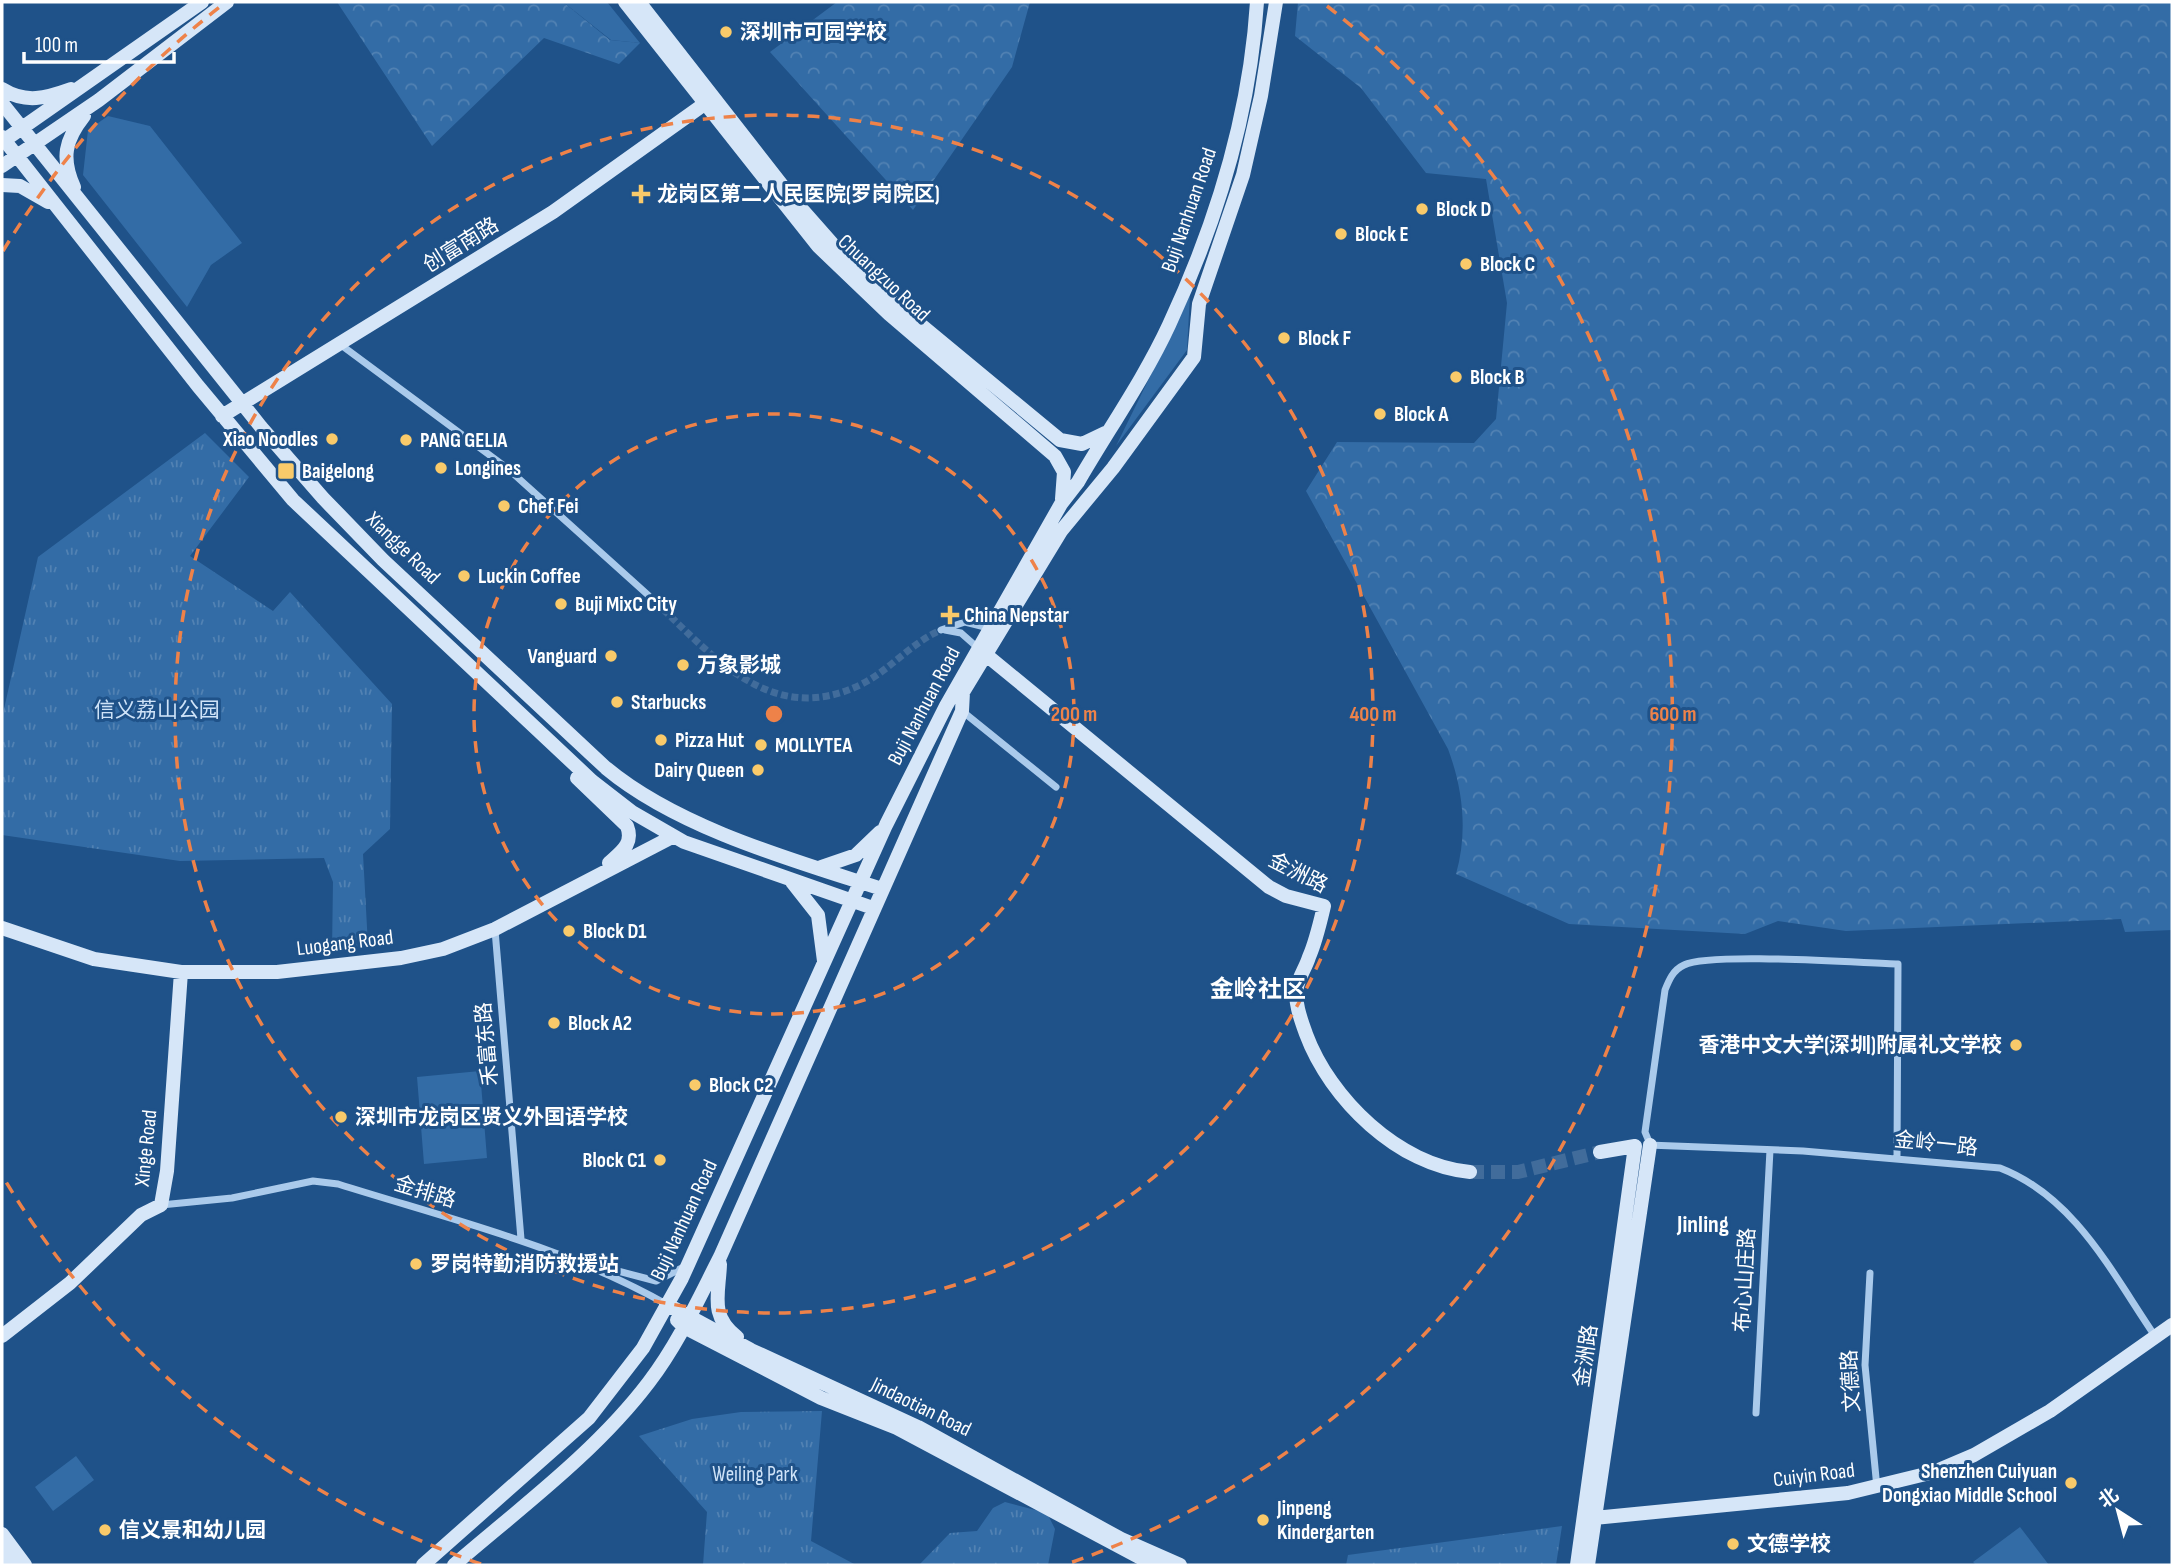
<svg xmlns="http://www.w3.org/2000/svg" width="2174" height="1567" viewBox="0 0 2174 1567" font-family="'Sofia Sans Condensed','Noto Sans SC',sans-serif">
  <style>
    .green { fill: #336ca6 }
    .forest { fill: url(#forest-crowns) }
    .park { fill: url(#park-tufts) }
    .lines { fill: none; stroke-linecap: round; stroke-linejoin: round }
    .street-tunnel { stroke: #416c9b; stroke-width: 7; stroke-dasharray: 7 3.5; stroke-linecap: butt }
    .secondary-tunnel { stroke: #416c9b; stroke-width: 14; stroke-dasharray: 14 7; stroke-linecap: butt }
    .street { stroke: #aacaeb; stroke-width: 7 }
    .secondary { stroke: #d6e6f8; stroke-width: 14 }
    .ring { fill: none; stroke: #ee8249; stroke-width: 3.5; stroke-dasharray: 12 9 }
    .poi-dot { fill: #f9ca6a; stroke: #1f5289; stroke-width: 2.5 }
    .labels { text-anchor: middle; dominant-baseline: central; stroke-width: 6; stroke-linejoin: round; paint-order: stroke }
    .poi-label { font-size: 21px; font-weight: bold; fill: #fff; stroke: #1f5289; text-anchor: start }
    .street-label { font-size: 21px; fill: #fff; stroke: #1f5289 }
    .park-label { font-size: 21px; fill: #cfe3f8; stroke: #1f5289 }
    .quarter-label { font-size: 24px; font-weight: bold; fill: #fff; stroke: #1f5289 }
    .centre { fill: #ee8249; stroke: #1f5289; stroke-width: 3.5 }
    .ring-label { font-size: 21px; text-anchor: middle; font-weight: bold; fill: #ee8249; stroke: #1f5289; stroke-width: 6; stroke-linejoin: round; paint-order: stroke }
  </style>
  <defs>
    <pattern id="forest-crowns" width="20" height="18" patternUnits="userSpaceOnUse" patternTransform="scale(1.75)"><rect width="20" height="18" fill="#336ca6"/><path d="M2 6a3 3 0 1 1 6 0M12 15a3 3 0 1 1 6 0" fill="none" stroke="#5282b3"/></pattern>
    <pattern id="park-tufts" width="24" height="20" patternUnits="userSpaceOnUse" patternTransform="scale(1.75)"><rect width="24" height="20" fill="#336ca6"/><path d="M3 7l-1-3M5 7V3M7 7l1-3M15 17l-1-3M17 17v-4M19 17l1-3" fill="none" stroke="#5282b3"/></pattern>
  </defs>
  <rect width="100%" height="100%" fill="#1f5289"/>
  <!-- green -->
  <path class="green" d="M563,2h44l33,41 -29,-3z
    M108,116l42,10 92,117 -31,22 -24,42 -104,-132 5,-45z
    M1190,295l-3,55 -71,96z
    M480,1071l7,87 -63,6 -7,-87z
    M76,1456l18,24 -41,31 -18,-24z
    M2020,1527l29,38h-73l-3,-3z"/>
  <!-- forest -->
  <path class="forest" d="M337,2h226l47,38 30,3 -21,21 -75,-26 -112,108z
    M837,2h193l-18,65 -99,143 -143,-158z
    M1298,2h874v928l-47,2 -4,-13 -275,12 -68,-10 -33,13 -176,-10 -113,-50c12,-42 7,-85 -8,-125l-142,-258 31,-49 137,1 22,-24 11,-116 -21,-124 -60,-6 -65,-85 -66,-52z"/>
  <!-- park -->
  <path class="park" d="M205,433l44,44 -59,79 83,55 17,-19 102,112 -2,125 -27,25 5,92 -36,6 1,-70 -9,-24 -144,3 -178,-26v-117l36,-161z
    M822,1411l-11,130 45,24h-153l4,-53 -68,-76 53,-17 49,-7z
    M1005,1502l42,11 8,16 -7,36h-129l31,-32 27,-2 16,-23z
    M1562,1526l-6,39h-210l2,-10z"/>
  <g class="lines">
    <!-- street-tunnel -->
    <path class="street-tunnel" d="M648,595c62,57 121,135 214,89 29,-15 49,-41 79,-54"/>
    <!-- secondary-tunnel -->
    <path class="secondary-tunnel" d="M1470,1172h48l82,-20"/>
    <!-- street -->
    <path class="street" d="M341,345l166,123 141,127
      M941,630l24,-8 24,6
      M945,630l16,3 17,15
      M962,711l94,76
      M495,930l26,309
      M1650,1144l-5,-12 20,-142c4,-10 8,-20 19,-25 26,-13 176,-2 214,-1l-1,193
      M1648,1145l155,6 197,17c75,29 112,105 155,168
      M161,1205l71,-7 81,-17 25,3c111,35 225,62 328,120
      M595,1265l61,16 26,-13
      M1870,1273l-5,92 12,123
      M1756,1413l14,-263"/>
    <!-- secondary -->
    <path class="secondary" d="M625,2l193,244 71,68 166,142 9,16 -2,27
      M639,2l153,196 66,75 202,167 22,4 23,-11
      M2,89c24,15 44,9 69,0
      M2,103l259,324 62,71 60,62 223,208c72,60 186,92 276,121
      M2,137l196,249 95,114 299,281 40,31 52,30 189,66
      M2,142l200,-140
      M2,166l97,-66 128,-98
      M2,185l18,1 28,16
      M74,187c-13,-29 -9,-47 10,-71
      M222,416l331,-204 157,-112
      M979,649l290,238 17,9 38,10c-4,17 -8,35 -15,51 -3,10 -10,20 -12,30 -3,15 4,33 9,47 24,65 93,132 164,138
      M577,778l50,48c7,18 -6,26 -18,37
      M821,867l35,-12 24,-23
      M792,882l26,33 6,46
      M2,928l92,31 87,13h96l124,-14 42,-9 52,-20 177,-92
      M720,1264c-1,30 -11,52 17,73
      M666,1304l85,46 167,77 203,112 59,26
      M677,1320l7,7 137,71 76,30 257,137
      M2,1336l68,-53 71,-68 20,-10 6,-34 14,-199
      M1584,1519l264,-26 86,-21 40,-17 76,-44 122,-86
      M2,1534l23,31
      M2,1554l8,11
      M423,1565l166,-147 54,-70 39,-70 204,-453 60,-119 115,-202 17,-22c30,-52 66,-103 91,-157 47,-101 81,-212 88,-323
      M454,1565c66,-57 142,-113 195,-183 29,-38 49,-82 71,-125l242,-546 1,-19 98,-161 52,-63 81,-111 5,-53 44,-129 18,-79 15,-94
      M1577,1565l58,-419 -35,6
      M1588,1565l62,-420"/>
  </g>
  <!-- distance rings -->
  <g class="ring">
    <circle cx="774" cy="714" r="300"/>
    <circle cx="774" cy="714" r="599"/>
    <path d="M481 1564A899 899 0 0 1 3 1177M3 251A899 899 0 0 1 221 6M1327 6A899 899 0 0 1 1067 1564"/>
  </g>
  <!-- markers -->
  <g class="poi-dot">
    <circle cx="726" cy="32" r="7"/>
    <path d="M637.5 183.5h7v7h7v7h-7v7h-7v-7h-7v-7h7z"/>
    <circle cx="1422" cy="209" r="7"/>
    <circle cx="1341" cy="234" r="7"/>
    <circle cx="1466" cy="264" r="7"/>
    <circle cx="1284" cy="338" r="7"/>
    <circle cx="1456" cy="377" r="7"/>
    <circle cx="1380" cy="414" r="7"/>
    <circle cx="332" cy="439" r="7"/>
    <circle cx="406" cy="440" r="7"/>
    <circle cx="441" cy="468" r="7"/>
    <rect x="277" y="462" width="18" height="18" rx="3.5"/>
    <circle cx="504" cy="506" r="7"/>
    <circle cx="464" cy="576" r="7"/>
    <circle cx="561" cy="604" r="7"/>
    <path d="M946.5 604.5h7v7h7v7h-7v7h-7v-7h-7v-7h7z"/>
    <circle cx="611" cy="656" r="7"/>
    <circle cx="683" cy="665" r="7"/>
    <circle cx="617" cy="702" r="7"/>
    <circle cx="661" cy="740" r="7"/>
    <circle cx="761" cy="745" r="7"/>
    <circle cx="758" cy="770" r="7"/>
    <circle cx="569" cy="931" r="7"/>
    <circle cx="554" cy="1023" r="7"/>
    <circle cx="2016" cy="1045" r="7"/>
    <circle cx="695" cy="1085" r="7"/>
    <circle cx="341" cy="1117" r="7"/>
    <circle cx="660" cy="1160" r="7"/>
    <circle cx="416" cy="1264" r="7"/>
    <circle cx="2071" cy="1483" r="7"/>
    <circle cx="1263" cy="1520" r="7"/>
    <circle cx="105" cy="1530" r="7"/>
    <circle cx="1733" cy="1544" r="7"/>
  </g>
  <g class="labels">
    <!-- poi labels -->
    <g class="poi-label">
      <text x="740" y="32">深圳市可园学校</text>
      <text x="657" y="194">龙岗区第二人民医院(罗岗院区)</text>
      <text x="1436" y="209">Block D</text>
      <text x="1355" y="234">Block E</text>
      <text x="1480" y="264">Block C</text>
      <text x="1298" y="338">Block F</text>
      <text x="1470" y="377">Block B</text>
      <text x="1394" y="414">Block A</text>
      <text x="318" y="439" text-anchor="end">Xiao Noodles</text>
      <text x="420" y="440">PANG GELIA</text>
      <text x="455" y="468">Longines</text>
      <text x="302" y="471">Baigelong</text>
      <text x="518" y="506">Chef Fei</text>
      <text x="478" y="576">Luckin Coffee</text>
      <text x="575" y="604">Buji MixC City</text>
      <text x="964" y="615">China Nepstar</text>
      <text x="597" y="656" text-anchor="end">Vanguard</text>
      <text x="697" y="665">万象影城</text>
      <text x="631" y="702">Starbucks</text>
      <text x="675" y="740">Pizza Hut</text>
      <text x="775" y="745">MOLLYTEA</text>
      <text x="744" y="770" text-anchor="end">Dairy Queen</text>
      <text x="583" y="931">Block D1</text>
      <text x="568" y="1023">Block A2</text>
      <text x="2002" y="1045" text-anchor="end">香港中文大学(深圳)附属礼文学校</text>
      <text x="709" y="1085">Block C2</text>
      <text x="355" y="1117">深圳市龙岗区贤义外国语学校</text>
      <text x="646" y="1160" text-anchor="end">Block C1</text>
      <text x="430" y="1264">罗岗特勤消防救援站</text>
      <text x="2057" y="1471" text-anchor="end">Shenzhen Cuiyuan<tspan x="2057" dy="24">Dongxiao Middle School</tspan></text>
      <text x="1277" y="1508">Jinpeng<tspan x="1277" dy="24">Kindergarten</tspan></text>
      <text x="119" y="1530">信义景和幼儿园</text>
      <text x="1747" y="1544">文德学校</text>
    </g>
    <!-- street labels -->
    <g class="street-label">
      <text transform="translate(1189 210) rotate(-71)">Buji Nanhuan Road</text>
      <text transform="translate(461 245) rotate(-32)">创富南路</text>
      <text transform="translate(884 278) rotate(43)">Chuangzuo Road</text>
      <text transform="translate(403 548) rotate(44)">Xiangge Road</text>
      <text transform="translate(924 706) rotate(-62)">Buji Nanhuan Road</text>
      <text transform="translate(1298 873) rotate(27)">金洲路</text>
      <text transform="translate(345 943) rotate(-7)">Luogang Road</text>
      <text transform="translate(487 1044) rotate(-95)">禾富东路</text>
      <text transform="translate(1936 1144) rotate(6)">金岭一路</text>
      <text transform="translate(146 1148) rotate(-84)">Xinge Road</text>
      <text transform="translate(425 1192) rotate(17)">金排路</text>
      <text transform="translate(684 1220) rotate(-65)">Buji Nanhuan Road</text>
      <text transform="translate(1745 1280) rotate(-87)">布心山庄路</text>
      <text transform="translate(1586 1356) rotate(-82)">金洲路</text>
      <text transform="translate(1851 1381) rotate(-93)">文德路</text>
      <text transform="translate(921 1407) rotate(26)">Jindaotian Road</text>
      <text transform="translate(1814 1475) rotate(-7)">Cuiyin Road</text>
    </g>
    <!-- park labels -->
    <g class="park-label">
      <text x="157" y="710">信义荔山公园</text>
      <text x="755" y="1474">Weiling Park</text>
    </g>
    <!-- quarter labels -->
    <g class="quarter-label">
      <text x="1258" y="989">金岭社区</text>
      <text x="1703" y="1224">Jinling</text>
    </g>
  </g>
  <circle cx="774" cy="714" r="10" class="centre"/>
  <g class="ring-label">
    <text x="1074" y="721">200 m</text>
    <text x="1373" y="721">400 m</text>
    <text x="1673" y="721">600 m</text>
  </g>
  <!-- border -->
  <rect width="2174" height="1567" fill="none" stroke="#ffffff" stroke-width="7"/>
  <!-- north arrow -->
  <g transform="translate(2118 1511) rotate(324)" stroke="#1f5289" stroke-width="5" paint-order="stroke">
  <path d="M0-5L12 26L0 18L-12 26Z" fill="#ffffff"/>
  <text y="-10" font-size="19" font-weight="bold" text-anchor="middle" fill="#ffffff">北</text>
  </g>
  <!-- scale -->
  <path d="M24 52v10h150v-10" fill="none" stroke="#ffffff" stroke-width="3.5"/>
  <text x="35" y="52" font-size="21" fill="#ffffff" stroke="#1f5289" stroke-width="5" paint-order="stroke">100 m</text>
</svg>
